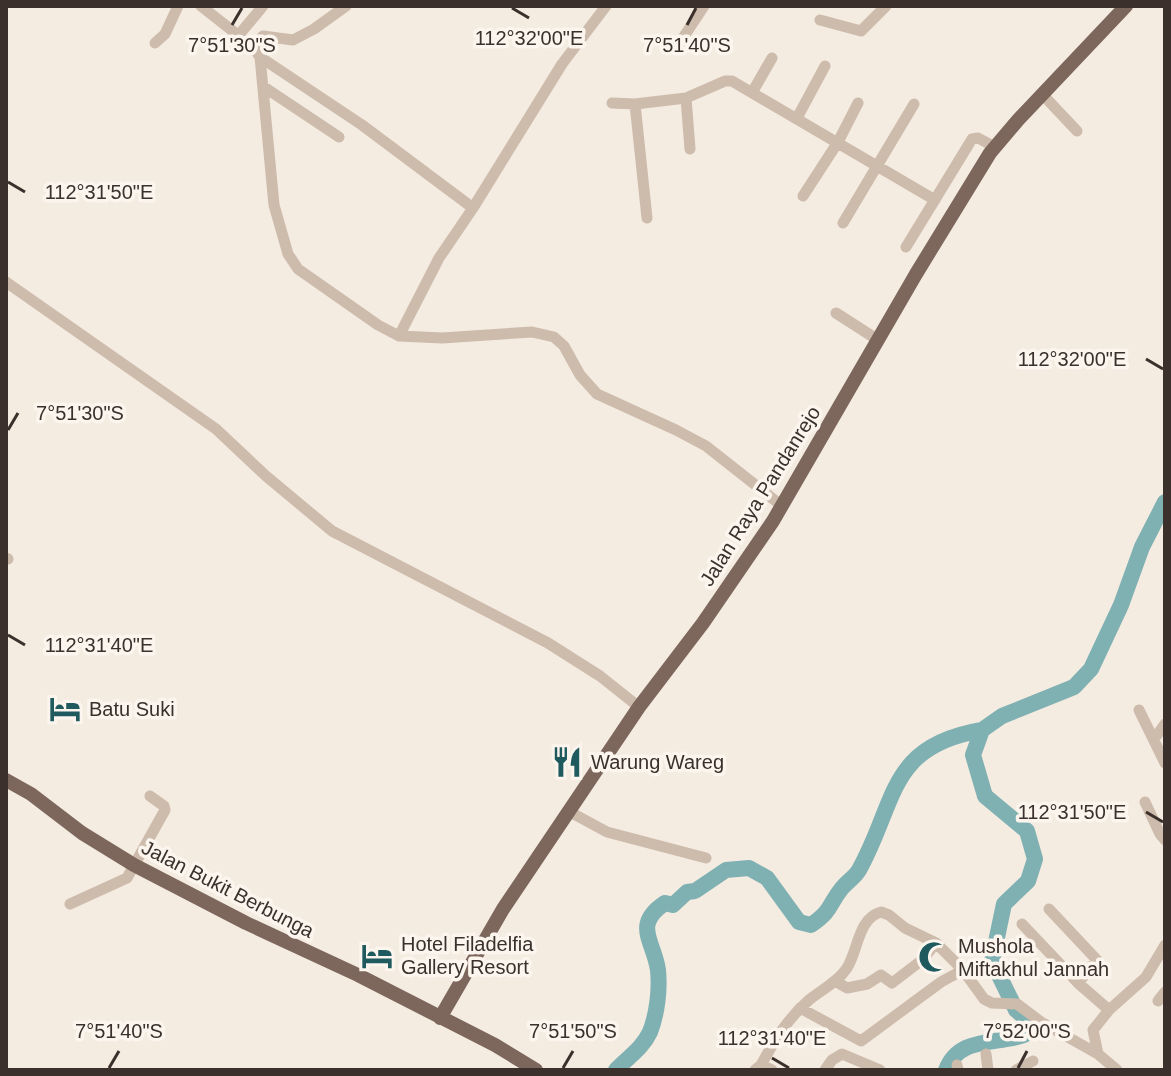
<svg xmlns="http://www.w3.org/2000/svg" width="1171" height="1076" viewBox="0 0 1171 1076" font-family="Arial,sans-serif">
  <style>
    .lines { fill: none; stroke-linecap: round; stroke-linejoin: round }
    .river { stroke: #7fb0b2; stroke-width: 16 }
    .minor { stroke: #cdbbac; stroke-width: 11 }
    .major { stroke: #7d675c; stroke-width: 14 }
    .ticks { fill: none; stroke: #3b302b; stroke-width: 3 }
    .labels { text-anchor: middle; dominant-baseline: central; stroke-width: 7; stroke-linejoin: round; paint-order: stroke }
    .street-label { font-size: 20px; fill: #3b302b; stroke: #fbf5ee }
    .poi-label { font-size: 20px; fill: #3b302b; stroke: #fbf5ee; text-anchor: start }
    .ticks-label { font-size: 20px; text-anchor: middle; fill: #3b302b; stroke: #fbf5ee; stroke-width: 7; stroke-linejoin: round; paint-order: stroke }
  </style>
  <rect width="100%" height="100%" fill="#f4ebe1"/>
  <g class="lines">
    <!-- river -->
    <path class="river" d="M616,1070c12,-13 26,-21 34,-38 7,-18 10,-42 8,-62 -4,-29 -26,-45 7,-67l8,2 14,-13 8,-1 31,-21 23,-2 18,10 32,44 12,3c22,-15 17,-20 31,-37 6,-7 13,-11 17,-18 38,-68 28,-124 123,-140
      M946,1070c13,-34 49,-25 78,-35l5,-14 -13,-11 -24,-49 12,-57 24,-23 7,-22 -8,-28 -42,-35 -12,-41 9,-25 20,-14 72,-29 17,-18 30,-64 21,-58 23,-45"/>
    <!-- minor -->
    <path class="minor" d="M201,6l52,41 7,10 14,148 14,49 10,15 80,56 21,11 43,2 90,-6 22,5 10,9 16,29 17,19 79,36 30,16 76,60
      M820,20l41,11 25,-25
      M238,36l25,-30
      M155,43l10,-9 13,-28
      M253,47l10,-11 30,4 21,-11 32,-23
      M677,47l27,-41
      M260,57l102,68 111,83 89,-144 44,-58
      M264,87l75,50
      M753,91l19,-33
      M1043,95l34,36
      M612,103l23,1 12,114
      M635,104l51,-6
      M797,118l28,-52
      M690,149l-4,-51 39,-17h7l203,119
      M803,196l35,-54 20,-39
      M843,223l71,-119
      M906,247l66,-108 6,-1 17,9
      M6,282l210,147 50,47 66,55 216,112 52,33 39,31
      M836,313l42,27
      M399,336l40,-78 34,-50
      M6,558l2,1
      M1139,710l26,53
      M1154,739l11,-15
      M1145,802l15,32 5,6
      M570,812l37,20 99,26
      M70,904l57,-26 38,-68 -1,-4 -14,-10
      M1049,909l48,51 -19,23
      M1022,924l56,59 31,27 37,-33 19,-32
      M835,981l12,7 20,-4 14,-9 11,8 30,-23 14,-17
      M1158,1001l7,-9
      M800,1008l61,33 80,-59 22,-12
      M986,1054l2,16
      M1098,1054l-5,-24 16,-20
      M761,1065l11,5
      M957,1065l1,5
      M755,1070l6,-5c13,-24 27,-47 48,-65 12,-10 29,-18 38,-32 11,-17 11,-50 34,-56l8,3 16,13 31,15 27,27 21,29 8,4 25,1 24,18 57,32 19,16
      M825,1070l7,-10 10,-6 38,16
      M1016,1070l17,-9"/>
    <!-- major -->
    <path class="major" d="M6,780l25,14 51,39 52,32 112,58 112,52 137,70 41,25
      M440,1018l63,-109 136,-202 64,-84 70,-102 143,-247 74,-121 28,-33 108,-114"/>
  </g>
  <!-- ticks -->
  <path class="ticks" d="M512,8l17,10M232,25l10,-17M687,25l9,-17M8,182l17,10M1146,359l17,10M8,430l10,-17M8,635l17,10M1146,812l17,10M772,1058l17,10M109,1068l10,-17M563,1068l10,-17M1018,1068l9,-17"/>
  <!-- icons -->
  <defs>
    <symbol id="hotel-bare" viewBox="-9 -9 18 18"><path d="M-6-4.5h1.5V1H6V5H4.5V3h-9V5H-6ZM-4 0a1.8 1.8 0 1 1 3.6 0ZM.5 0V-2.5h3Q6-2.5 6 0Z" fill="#1f5a5e" stroke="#fbf5ee" stroke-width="2.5" paint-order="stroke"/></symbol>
    <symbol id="restaurant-bare" viewBox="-9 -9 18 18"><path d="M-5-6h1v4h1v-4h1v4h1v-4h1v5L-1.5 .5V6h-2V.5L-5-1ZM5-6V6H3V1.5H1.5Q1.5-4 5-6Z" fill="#1f5a5e" stroke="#fbf5ee" stroke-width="2.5" paint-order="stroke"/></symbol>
    <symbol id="mosque-bare" viewBox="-9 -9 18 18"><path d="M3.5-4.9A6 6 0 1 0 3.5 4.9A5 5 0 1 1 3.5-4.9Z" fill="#1f5a5e" stroke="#fbf5ee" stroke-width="2.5" paint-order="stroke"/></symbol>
  </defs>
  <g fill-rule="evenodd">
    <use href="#hotel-bare" x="43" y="687" width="44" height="44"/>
    <use href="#restaurant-bare" x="545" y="740" width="44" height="44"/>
    <use href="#hotel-bare" x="355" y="934" width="44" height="44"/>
    <use href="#mosque-bare" x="912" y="935" width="44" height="44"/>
  </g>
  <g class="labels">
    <!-- street labels -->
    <g class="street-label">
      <text transform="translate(760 496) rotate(-58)">Jalan Raya Pandanrejo</text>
      <text transform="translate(228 889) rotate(27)">Jalan Bukit Berbunga</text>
    </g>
    <!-- poi labels -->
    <g class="poi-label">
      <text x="89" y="709">Batu Suki</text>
      <text x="591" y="762">Warung Wareg</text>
      <text x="401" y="944">Hotel Filadelfia<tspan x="401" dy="23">Gallery Resort</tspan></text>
      <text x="958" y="946">Mushola<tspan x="958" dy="23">Miftakhul Jannah</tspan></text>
    </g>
  </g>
  <g class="ticks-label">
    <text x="529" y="45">112°32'00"E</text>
    <text x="232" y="52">7°51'30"S</text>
    <text x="687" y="52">7°51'40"S</text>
    <text x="99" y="199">112°31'50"E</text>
    <text x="1072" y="366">112°32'00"E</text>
    <text x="80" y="420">7°51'30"S</text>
    <text x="99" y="652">112°31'40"E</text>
    <text x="1072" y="819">112°31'50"E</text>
    <text x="119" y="1038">7°51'40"S</text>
    <text x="573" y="1038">7°51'50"S</text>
    <text x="1027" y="1038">7°52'00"S</text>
    <text x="772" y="1045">112°31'40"E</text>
  </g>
  <!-- border -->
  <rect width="1171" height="1076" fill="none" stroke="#3b302b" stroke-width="16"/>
</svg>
